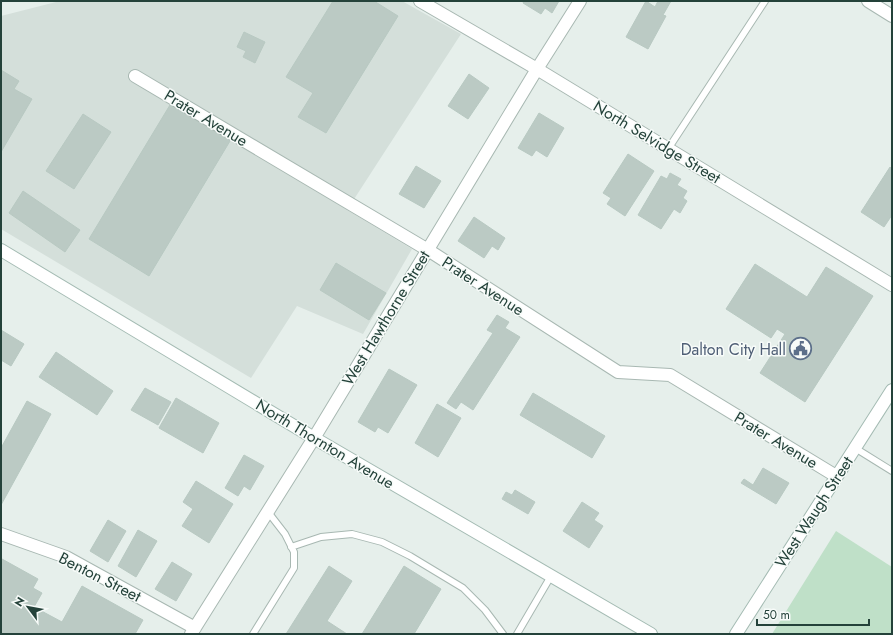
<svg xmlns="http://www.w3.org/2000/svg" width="893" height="635" viewBox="0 0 893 635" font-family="Jost,sans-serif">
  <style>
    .built { fill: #d4dfda }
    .green { fill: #bfe0c8 }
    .building { fill: #bbcac4; stroke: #b8c9c2 }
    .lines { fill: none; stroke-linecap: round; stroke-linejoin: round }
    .lane-casing { stroke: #a8b8b2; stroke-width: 8 }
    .street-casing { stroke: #a8b8b2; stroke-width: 14 }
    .secondary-casing { stroke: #a4bbb3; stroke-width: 14 }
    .lane { stroke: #fff; stroke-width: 6 }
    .street { stroke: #fff; stroke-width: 12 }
    .secondary { stroke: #fff; stroke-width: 12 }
    .labels { text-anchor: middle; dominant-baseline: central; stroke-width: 3; stroke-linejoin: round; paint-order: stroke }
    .street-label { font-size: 16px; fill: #24423a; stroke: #f7fbf9 }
    .service-label { font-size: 16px; fill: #4e5e75; stroke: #f7fbf9; text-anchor: end }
  </style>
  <rect width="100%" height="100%" fill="#e6efeb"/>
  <!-- built -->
  <path class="built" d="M60,1h342l59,33 -114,176 65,39 -49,85 -66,-28 -46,72 -250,-149v-213z"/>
  <!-- green -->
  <path class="green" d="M836,531l56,36v67h-120z"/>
  <!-- building -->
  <path class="building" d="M333,1h41l24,15 -72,117 -28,-16 15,-24 -27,-16z
    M524,1h35l-7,12 -7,-5 -4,6 -18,-11z
    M646,1l9,6 3,-6h13l-8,14 3,1 -18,33 -22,-12z
    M244,32l21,10 -10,21 -12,-6 3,-6 -9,-4z
    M1,70l18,11 -5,8 18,10 -31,53z
    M469,74l20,14 -21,31 -20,-13z
    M173,100l60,36 -84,140 -60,-37z
    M539,113l25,15 -17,29 -11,-7 -4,6 -14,-8z
    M83,114l28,18 -37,57 -28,-18z
    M628,154l26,17 -29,45 -18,-12 4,-6 -8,-5z
    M416,166l25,15 -17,27 -25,-14z
    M890,167l2,2v46l-8,12 -23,-15z
    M670,173l11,6 -4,6 10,6 -4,7 4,3 -7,12 -6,-4 -13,20 -23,-14 23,-39 6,3z
    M23,191l57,39 -15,22 -56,-39z
    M474,217l31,21 -7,12 -6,-4 -8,12 -26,-17z
    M336,263l50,30 -17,27 -49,-30z
    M755,264l52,33 19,-30 47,29 -68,106 -45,-29 25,-39 -8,-5 -6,9 -45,-29z
    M497,315l12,7 -4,6 15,9 -47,73 -12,-8 -5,7 -9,-6 46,-70 -6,-3z
    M1,330l23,14 -13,22 -10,-6z
    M56,352l57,39 -16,24 -58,-38z
    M389,369l28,16 -29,48 -10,-6 -3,5 -17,-10z
    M145,388l26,14 -13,23 -27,-15z
    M533,393l72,43 -13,22 -72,-43z
    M176,398l43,25 -16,30 -44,-25z
    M27,401l24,13 -50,91v-57z
    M437,404l24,14 -23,39 -23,-14z
    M244,455l20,11 -14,24 -6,-4 -6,10 -13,-8z
    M763,468l26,15 -13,21 -35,-21 3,-4 9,6z
    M196,481l37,23 -24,39 -27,-17 11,-17 -10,-7z
    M515,490l20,12 -7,12 -26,-15 4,-7 6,3z
    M582,502l17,11 -5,7 9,6 -14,22 -26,-17z
    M108,520l18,11 -18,31 -18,-11z
    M138,530l19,11 -21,36 -18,-11z
    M2,559l36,20 -5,9 9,5 -8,14 28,15 20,-36 61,34 -8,14h-134v-73z
    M172,562l20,12 -16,27 -21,-12z
    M329,566l23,15 -25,40 20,13h-61z
    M404,566l37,23 -27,45h-52z"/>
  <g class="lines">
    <defs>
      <path id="lane" d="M668,149l97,-148
        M855,448l37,23
        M291,547l30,-10 31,-3 30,8 28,14 53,32 22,22 18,24
        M253,634l41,-66v-16l-9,-18 -17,-22
        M517,634l34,-58"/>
      <path id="street" d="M420,1l117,68 355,216
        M868,1l24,15
        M135,76l293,174 190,122 52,3 166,101
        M1,534l65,23 29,16 100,55
        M191,634l123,-196 223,-369 43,-68"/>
      <path id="secondary" d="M1,250l313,188 337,196
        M736,634l156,-244"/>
    </defs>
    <!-- lane casing -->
    <use href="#lane" class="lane-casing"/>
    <!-- street casing -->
    <use href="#street" class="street-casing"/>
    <!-- secondary casing -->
    <use href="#secondary" class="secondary-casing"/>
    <!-- lane -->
    <use href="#lane" class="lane"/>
    <!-- street -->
    <use href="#street" class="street"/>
    <!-- secondary -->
    <use href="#secondary" class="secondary"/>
  </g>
  <!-- icons -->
  <defs>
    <symbol id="civic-ring" viewBox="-11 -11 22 22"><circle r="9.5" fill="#f7fbf9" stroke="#5c6f8a" stroke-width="1.5"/><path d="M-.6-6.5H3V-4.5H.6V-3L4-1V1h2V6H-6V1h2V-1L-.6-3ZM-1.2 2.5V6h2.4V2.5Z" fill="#5c6f8a"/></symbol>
  </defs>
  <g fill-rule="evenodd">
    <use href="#civic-ring" x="788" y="336" width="25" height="25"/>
  </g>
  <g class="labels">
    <!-- street labels -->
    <g class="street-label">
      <text transform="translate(206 118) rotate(31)">Prater Avenue</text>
      <text transform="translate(657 142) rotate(31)">North Selvidge Street</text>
      <text transform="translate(483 286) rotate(33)">Prater Avenue</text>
      <text transform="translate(386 318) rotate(-59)">West Hawthorne Street</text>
      <text transform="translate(776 440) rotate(31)">Prater Avenue</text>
      <text transform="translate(325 444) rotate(31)">North Thornton Avenue</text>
      <text transform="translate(814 512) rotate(-57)">West Waugh Street</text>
      <text transform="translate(100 577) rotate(27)">Benton Street</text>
    </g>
    <!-- service labels -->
    <g class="service-label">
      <text x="786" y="349">Dalton City Hall</text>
    </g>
  </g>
  <!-- border -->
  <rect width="893" height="635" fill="none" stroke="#24423a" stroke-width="4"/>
  <!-- north arrow -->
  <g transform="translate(28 607) rotate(302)" stroke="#f7fbf9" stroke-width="3" paint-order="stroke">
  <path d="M0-3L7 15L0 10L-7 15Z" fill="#24423a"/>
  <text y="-6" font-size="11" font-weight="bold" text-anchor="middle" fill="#24423a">N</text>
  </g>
  <!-- scale -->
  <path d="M757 619v6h112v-6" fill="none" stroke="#24423a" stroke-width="2"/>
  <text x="763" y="619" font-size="12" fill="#24423a" stroke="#f7fbf9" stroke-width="3" paint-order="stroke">50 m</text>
</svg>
